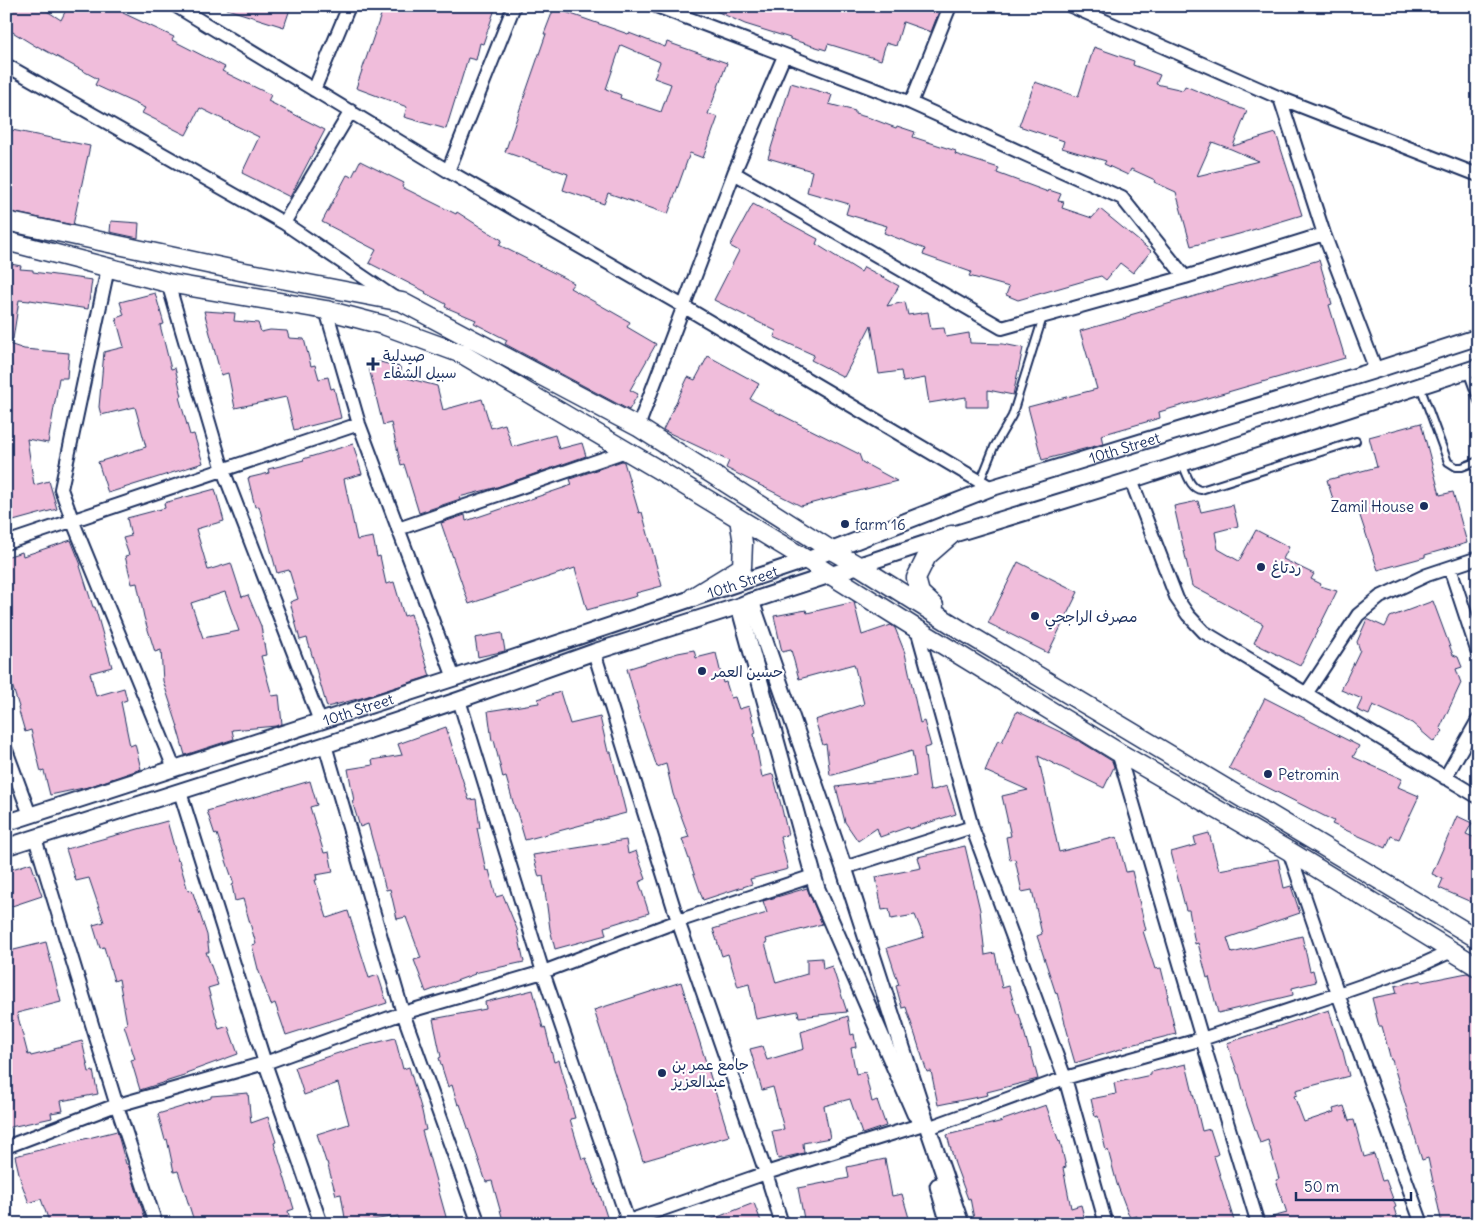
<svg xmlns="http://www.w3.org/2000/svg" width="1484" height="1230" viewBox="0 0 1484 1230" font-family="Delius,'Playpen Sans Arabic',sans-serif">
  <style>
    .building { fill: #f0bddb; stroke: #1b2f5e; fill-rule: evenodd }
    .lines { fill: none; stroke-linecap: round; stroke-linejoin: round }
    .service-casing { stroke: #1b2f5e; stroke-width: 10 }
    .minor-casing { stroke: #1b2f5e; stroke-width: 16 }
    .tertiary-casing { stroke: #1b2f5e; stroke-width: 19 }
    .secondary-casing { stroke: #1b2f5e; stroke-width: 21 }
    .service { stroke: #fff; stroke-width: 6 }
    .minor { stroke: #fff; stroke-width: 12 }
    .tertiary { stroke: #fff; stroke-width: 15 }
    .secondary { stroke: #fff; stroke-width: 18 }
    .poi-dot { fill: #1b2f5e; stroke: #fff; stroke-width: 2 }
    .labels { text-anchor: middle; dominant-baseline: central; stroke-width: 4.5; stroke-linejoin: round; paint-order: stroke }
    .poi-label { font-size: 15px; fill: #1b2f5e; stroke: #fff; text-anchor: start }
    .street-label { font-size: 15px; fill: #1b2f5e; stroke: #fff }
  </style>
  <rect width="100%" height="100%" fill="#fff"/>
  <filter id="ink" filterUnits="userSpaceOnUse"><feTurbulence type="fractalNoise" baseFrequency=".02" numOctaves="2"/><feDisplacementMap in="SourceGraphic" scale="10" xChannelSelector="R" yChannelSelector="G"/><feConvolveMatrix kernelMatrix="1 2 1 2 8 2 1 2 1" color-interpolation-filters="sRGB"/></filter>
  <g filter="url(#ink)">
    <!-- building -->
    <path class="building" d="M6,6h33l22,14 7,-14h58l-3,7 51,24 -2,3 53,27 -3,4 49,24 -3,6 57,29 -35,67 -48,-24 17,-36 -59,-29 -14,27 -44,-22 3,-5 -50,-23 3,-6 -61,-33v1l-31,-19z
      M227,6h64l-7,21 -57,-18z
      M384,6h112l-13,38 -3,-1 -4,17 -8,-2 -22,71 -42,-12 3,-10 -51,-19z
      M705,6h236l-10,26 -28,-10 -7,24 -10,-3 -5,17 -53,-16 -2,6 -36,-11v-1l-45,-14z
      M554,8l74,26 1,-1 36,14 2,-5 60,21 -19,51 10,3 -15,41 -13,-5 -22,61 -60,-21 -4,11 -41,-14 5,-16 -63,-22 41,-118h-2zM621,45l39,17 -6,16 17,6 -10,28 -41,-14 1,-3 -15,-6z
      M1094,47l40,14 -1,4 27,10 -4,9 27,6 2,-4 62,25 -14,35 43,-13 26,82 -63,19 -48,12 -15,-54 -22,-10 1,-2 -24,-11 -3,6 -24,-11 2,-3 -44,-13 2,-7 -45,-15 16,-44 43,15zM1212,142l19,7 28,12 -62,15z
      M791,83l41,12 -3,9 26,7v3l15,4 26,10 1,-2 18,6 -2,5 43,14 -1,3 44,14 -2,5 51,19 1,-2 12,4 -3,7 6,1 -2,6 30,10 8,-9 51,42 -18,22 -13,-10 -14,17 -5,-4 -83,24 -12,-5 3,-8 -40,-11 2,-4 -48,-17 2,-6 -41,-16 3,-7 -41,-12 3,-10 -42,-12 5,-21 -44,-13z
      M12,130l78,16 -17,79 -67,-14v-52z
      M360,161l44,22 -2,4 54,27 1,-2 25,16 20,12 -3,5 75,38 -4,5 60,34 -3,5 29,17 -26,46 8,4 -9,16 -124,-66 2,-4 -33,-17 2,-3 -31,-13 1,-3 -21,-11 1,-1 -57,-29 7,-13 -54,-28 25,-47 5,2z
      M753,204l65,35 -2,5 45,28 3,-5 35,19 -12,20 18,-4 3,13 20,-3 3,17 13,-1 2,9 23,-4 1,10 33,1 20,4 -10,47 -25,-5v17h-22v-10l-37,6 -4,-25 -22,4 -2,-11 -22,3 -8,-49 -27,52 -33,-17 3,-5 -40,-18 2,-6 -62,-31 25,-49 -9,-5z
      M111,221l28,2 -1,15 -28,-6z
      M1319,260l13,44 -3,1 16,53 -186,54 1,6 -59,17 2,9 -61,16 -14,-53 69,-18 -17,-58 50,-14v-2z
      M6,263l15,3 -1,3 13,1v2l59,8 -4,29 -58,-9v1l-11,-1 -6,39h-7z
      M155,293l9,31 -4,1 11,44 4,-1 7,28 -3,1 11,38 4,-1 9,29 -95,30 -10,-31 48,-15 -11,-40 -34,8 -2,-8 5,-55 20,-5 -8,-29 8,-3 -4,-13z
      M204,311l31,2 -1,8 24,2 3,9 9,-2 17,1 2,7 15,1 7,27 4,-1 4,14 9,-2 3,12 3,-1 7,30 -47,12 -8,-33 -51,11 -7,-35 -7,2z
      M6,343l18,6 45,4 -2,25h-8l-11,65 -21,-4 7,46 15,-4 8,28 -51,14v-117l6,-36 -6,-1z
      M708,356l51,28 -9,15 109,55 3,8 35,19 -96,25 -75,-38 3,-7 -66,-31 25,-53 7,3z
      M380,362l20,5 3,10 34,9 6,24 39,-11 9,29 14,-4 7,23 43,-12 4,14 23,-6 4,13 -92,32 -35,9 1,2 -41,14 -15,-49 -3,1 -10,-42 -8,2 -15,-61z
      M1421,423l19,72 13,-3 14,51 -42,12v2l-47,13 -22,-66 -20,5 -9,-29 50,-13 -8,-30z
      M353,444l9,30 -18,5 13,61 16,-3 4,20 3,-1 6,28 8,-2 10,34 7,-2 19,62 -65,21 -38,10 -20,-69 -7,2 -10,-38 8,-3 -9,-29 -12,3 -18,-67 -4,1 -7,-29 21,-5 -1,-4 36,-9 -1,-1z
      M622,461l2,1 15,51 3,-1 20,74 -26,7 1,3 -50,14 -12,-42 -106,36 -28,-81 24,-8 1,6 106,-36 -2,-6z
      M215,489l9,32 -28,8 12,41 23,-7 11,34 6,-2 13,31 5,29 -5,1 11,40 7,-1 3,29 -6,2 -44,4 2,9 -49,16 -8,-28h1l-15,-46 -2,-31 -6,2 -11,-35 -7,-34 -5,1 -7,-28 4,-1 -6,-17 8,-2 -4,-18 38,-10 -1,-5zM225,592l14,39 -36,7 -12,-35z
      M1198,501l3,11 32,-7 5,21 -23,6 3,17 21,12 17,-31 33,17 -6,12 31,15 -3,5 10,5 -1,2 17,5 -37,75 -46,-23 9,-19 -71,-38 -18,-80z
      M71,540l10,25 -1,1 13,41h2l17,60 -22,6 6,23 28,-8 3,12 -6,2 9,44 5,-2 6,25 -53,18 -38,8 -6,-24 -3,1 -10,-42 -6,2 -7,-24 1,-1 -13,-41v-109l16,-5 1,4z
      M1018,562l60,30 -30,61 -60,-30z
      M1433,601l20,54 5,2 4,10 -6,2 5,14 -21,45 3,3 -9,11 -22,-19 -39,-18 -4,10 -12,-5 5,-11 -21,-9 19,-40 -3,-8 10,-23 18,8 5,-10z
      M854,602l8,33 29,-10 4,3 10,25 15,70 4,-2 7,25 -7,2 6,43 17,-5 9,28 -47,15 -1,-2 -28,10 -3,-9 -19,13 -13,-19 -9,-35 80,-11 -4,-25 -79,24h-3l-4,-31 -3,1 -8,-25 49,-16 -10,-40 -55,15 -8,-29 -9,2 -8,-36 32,-6 1,3z
      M502,633l3,18 -27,6 -3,-19z
      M694,650l2,8 20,-5 7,30 3,-1 5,16 4,-1 4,12 10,-3 7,27 -2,1 8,43 11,-3 9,35 6,26 -8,1 8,33 -38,10 2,5 -49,16 -21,-61 7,-2 -16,-43 -7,-30 -9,3 -20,-59h1l-11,-39 51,-16z
      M560,692l10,32 30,-7 8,35h3l15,61 -101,27 -9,-31h-1l-9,-32 -3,1 -9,-38 -2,1 -4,-30 51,-8 -1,-4z
      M1265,698l94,48 -6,11 49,22 -4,8 21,9 -20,43 -8,-3 -5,12 -54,-24 2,-3 -105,-53z
      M1017,711l64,31 31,19 2,6 -10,21 -66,-32 21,96 58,-15 9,35 6,-1 14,59 -3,1 12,38 6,-1 7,28h-1l9,38 -53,13 1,1 -49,15 -7,-24 1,-1 -12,-45 -1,1 -19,-58 5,-2 -10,-44 -10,2 -7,-33 -5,1 -4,-23 5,-1 -9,-40 26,-6 -43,-19 13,-31 4,2z
      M446,727l23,73 7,-1 4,29h-3l9,43 3,-1 7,27 7,-2 14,34 7,33 -50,11 1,1 -49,18 -12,-32 7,-2 -15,-41 -9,2 -7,-30 -4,1 -18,-66 -8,3 -8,-26h2l-6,-32 25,-4 -1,-5 30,-5 -4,-11z
      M310,781l7,24 -7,2 14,46 5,-1 4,20 -17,3 1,5h-2l12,38 21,-7 21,67 9,-3 9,28 -101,32 -11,-32 -4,2 -13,-36 -6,-24 4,-1 -13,-45 -8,2 -3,-16 2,-1 -17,-50 -2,1 -8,-24z
      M1457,816l15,7 -6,11 12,5v66l-39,-17 4,-9 -11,-5z
      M167,821l11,40 1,-1 9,31 4,-1 15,45 2,17h-3l12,33 -10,3 11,41 9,-3 10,28 -52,19 1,2 -47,15 -9,-30 4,-1 -11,-34 3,-1 -8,-45 -5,2 -10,-34 -4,1 -7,-23 11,-3 -15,-44 -13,3 -10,-32z
      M1209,833l10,37 59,-11 6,29 7,-2 9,27 -73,25 5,15 70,-17 8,35 3,-1 3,12 -24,6 1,7 -75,18 -9,-36 -2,1 -9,-35 -3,1 -6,-34h-3l-15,-58 25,-7 -2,-8z
      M626,840l2,14 8,-3 10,28 -7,3 10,31 -45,14 2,8 -51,14 -5,-20 -7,-53 -4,1 -6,-22z
      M965,846l15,64 5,45 10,-2 7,35 7,-2 8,28h2l10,35 1,-1 8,31 -51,13 1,3 -50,10 -7,-34 -4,1 -21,-65 -4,1 -6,-22 3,-1 -12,-37 37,-11 -9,-22 -24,4 -2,-10 -7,1 -6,-33 45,-9 -3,-11z
      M31,863l11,33 -36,12v-37z
      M807,888l15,36 -56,15 1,3 -2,1 11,40 31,-9v-15l15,-1 1,11 9,-3 15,46 -48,5 -1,-6 -42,8 -7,-35 -11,3 -10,-33 -6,2 -9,-27 54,-16 -4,-12z
      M46,942l15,60 -44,11 11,42 2,-1 1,2 24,-6 -1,-2 28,-7 7,31 4,-1 5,23 -37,7 2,10 -12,2 1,5 -46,10v-176z
      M1467,973l9,4 2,9v235l-11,3h-25l-14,-66 -6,2 -30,-100h-1l-9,-34h-3l-7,-28 25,-5 -2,-7 26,-6 1,2z
      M681,982l48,154 -86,25 -49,-151z
      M533,990l10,38 2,-1 9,35 5,-2 16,58 -5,1 12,40 4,-1 11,31h1l10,31 -11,4h-93l-12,-43 -6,1 -26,-78 -2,1 -6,-20 -4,2 -9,-29 2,-1 -8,-38 53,-10 -1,-7z
      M1329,1010l12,38h1l7,28 -53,14 1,5 -3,1 10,26 30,-10 -1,-3 11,-3 5,15 5,-1 10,37 10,-3 8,27 4,-1 10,27 -2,1 5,16h-133l-1,-5 22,-6 -11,-33 3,-1 -11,-39 -8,3 -13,-37 -8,-32h-1l-11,-31z
      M848,1016l3,19 3,-1 2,13 -5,1 5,26 9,-2 7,30 5,-2 9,26 -24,8 -12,-35 -26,7 6,32 -27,5 1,10 -26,6 -6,-28 12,-2 -11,-42 -11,3 -12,-41 12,-3 5,14 37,-11 -3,-17z
      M395,1038l8,31 6,-2 13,44 4,19 -4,1 26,93h-47l-3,-8 -52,8 -5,-30 -5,1 -9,-33h-1l-9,-28 32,-10 -11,-41 -34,12 -9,-28 56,-18z
      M1186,1064l16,67 8,-2 8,25 -4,2 21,68h-97l-1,-8 -7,2 -13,-34 -9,-34 -2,1 -8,-35 -3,1 -4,-18 25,-5 -2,-11 37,-8v-3z
      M248,1093l3,30 17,-6 8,25 -2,1 20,66 -6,2 3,13h-96l-17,-53 -4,1 -7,-33 -2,1 -7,-26 53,-16v-2z
      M1046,1105l13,37 1,-1 6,26 -3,1 8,40 10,-3 5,19h-48l-2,-6 -31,6h-30l-5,-26 -2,1 -13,-35 -8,-29 56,-14v-1z
      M117,1131l9,33h2l18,57 -9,3h-87l-9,-25 -12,4 -8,-21 -6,-26z
      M885,1159l7,37 10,-2 7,24 -22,6h-82l-7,-36 51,-10 -2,-11z
      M754,1203l8,21h-60v-1z"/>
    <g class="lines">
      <defs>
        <path id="service" d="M1467,371l11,30
          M1420,386l28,76 8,5h6l16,-6
          M1182,464c5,10 8,25 19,26l155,-49
          M980,482l14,-35 18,-31 31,-99"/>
        <path id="minor" d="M176,6l272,165 235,135 308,182
          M656,6l255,97 211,95 63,79
          M1071,6l209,92 44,136 52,136
          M6,65l278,158 112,76
          M314,90l35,-84
          M1280,98l198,77
          M911,103l39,-97
          M448,171l66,-165
          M734,173l268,155 183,-51 139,-43
          M284,223l67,-112
          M108,268l-47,221 12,33 101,246
          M168,283l55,187 97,251
          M326,310l33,114 95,254
          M638,427l96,-254 50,-117
          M1131,480l46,119 11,16 16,17 274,165
          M398,529l228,-78
          M6,543l353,-119
          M1450,568l28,85
          M917,629l55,198 93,251 41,146
          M594,652l84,269 88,252 16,51
          M1306,694l52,-79 22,-18 47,-22 51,-17
          M459,700l84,272 86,252
          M325,745l78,268 76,211
          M6,750l24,65
          M1118,752l87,297 53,175
          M1445,778l33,-58
          M180,792l85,271 56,161
          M35,838l82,268 39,118
          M1289,851l49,143 84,230
          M844,868l128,-41
          M928,1128l137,-50 137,-39 136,-45 83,-29 31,-14
          M6,1147l105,-40 154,-44 138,-50 140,-41 135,-51 135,-45
          M620,1224l146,-51 154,-48"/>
        <g id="tertiary">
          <path d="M751,601l93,267 84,260 33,96"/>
          <path d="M739,606l78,283 98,225"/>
          <path id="s1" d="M6,823l448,-145 353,-118 184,-72 385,-118 102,-33"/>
          <path d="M6,847l319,-102 134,-45 135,-48 145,-46 12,-5 200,-66 180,-55 347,-113"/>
          <path d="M938,1186l11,38"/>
        </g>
        <path id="secondary" d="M6,221l234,50 162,31 236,125 193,123 28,16 102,64 517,309
          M6,241l162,42 158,27 57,15 79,29 202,119 143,87 110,69 201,123 171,99 189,116
          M693,597l49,-30 1,-24 -4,-24
          M934,606l-14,-13 -4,-15 11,-22 24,-21"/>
      </defs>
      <!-- service casing -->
      <use href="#service" class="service-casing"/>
      <!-- minor casing -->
      <use href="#minor" class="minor-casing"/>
      <!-- tertiary casing -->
      <use href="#tertiary" class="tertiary-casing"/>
      <!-- secondary casing -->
      <use href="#secondary" class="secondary-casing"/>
      <!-- service -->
      <use href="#service" class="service"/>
      <!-- minor -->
      <use href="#minor" class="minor"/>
      <!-- tertiary -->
      <use href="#tertiary" class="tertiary"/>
      <!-- secondary -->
      <use href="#secondary" class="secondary"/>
    </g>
  </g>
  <!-- markers -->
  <g class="poi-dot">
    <path d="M370.5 356.5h5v5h5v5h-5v5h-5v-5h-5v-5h5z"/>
    <circle cx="1424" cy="506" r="5"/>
    <circle cx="845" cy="524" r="5"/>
    <circle cx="1261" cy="567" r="5"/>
    <circle cx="1035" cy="616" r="5"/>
    <circle cx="702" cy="671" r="5"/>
    <circle cx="1268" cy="774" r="5"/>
    <circle cx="662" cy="1073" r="5"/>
  </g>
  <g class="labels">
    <!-- poi labels -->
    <g class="poi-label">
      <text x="383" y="355">صيدلية<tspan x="383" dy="17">سبيل الشفاء</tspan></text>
      <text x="1414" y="506" text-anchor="end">Zamil House</text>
      <text x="855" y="524">farm 16</text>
      <text x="1271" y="567">ردتاغ</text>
      <text x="1045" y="616">مصرف الراجحي</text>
      <text x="712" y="671">حسين العمر</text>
      <text x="1278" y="774">Petromin</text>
      <text x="672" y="1064">جامع عمر بن<tspan x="672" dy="17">عبدالعزيز</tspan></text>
    </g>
    <!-- street labels -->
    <g class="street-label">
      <text stroke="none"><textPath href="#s1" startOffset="1180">10th Street</textPath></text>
      <text stroke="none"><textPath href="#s1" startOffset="775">10th Street</textPath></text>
      <text stroke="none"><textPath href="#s1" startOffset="370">10th Street</textPath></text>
    </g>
  </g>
  <!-- margin -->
  <rect width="1484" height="1230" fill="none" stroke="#fff" stroke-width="25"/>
  <rect x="12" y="12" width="1459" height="1205" fill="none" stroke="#1b2f5e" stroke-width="2" filter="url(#ink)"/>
  <!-- scale -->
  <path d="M1296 1192v8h115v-8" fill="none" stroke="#1b2f5e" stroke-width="2.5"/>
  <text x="1304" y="1192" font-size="15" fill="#1b2f5e" stroke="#ffffff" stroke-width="4" paint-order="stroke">50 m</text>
</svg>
